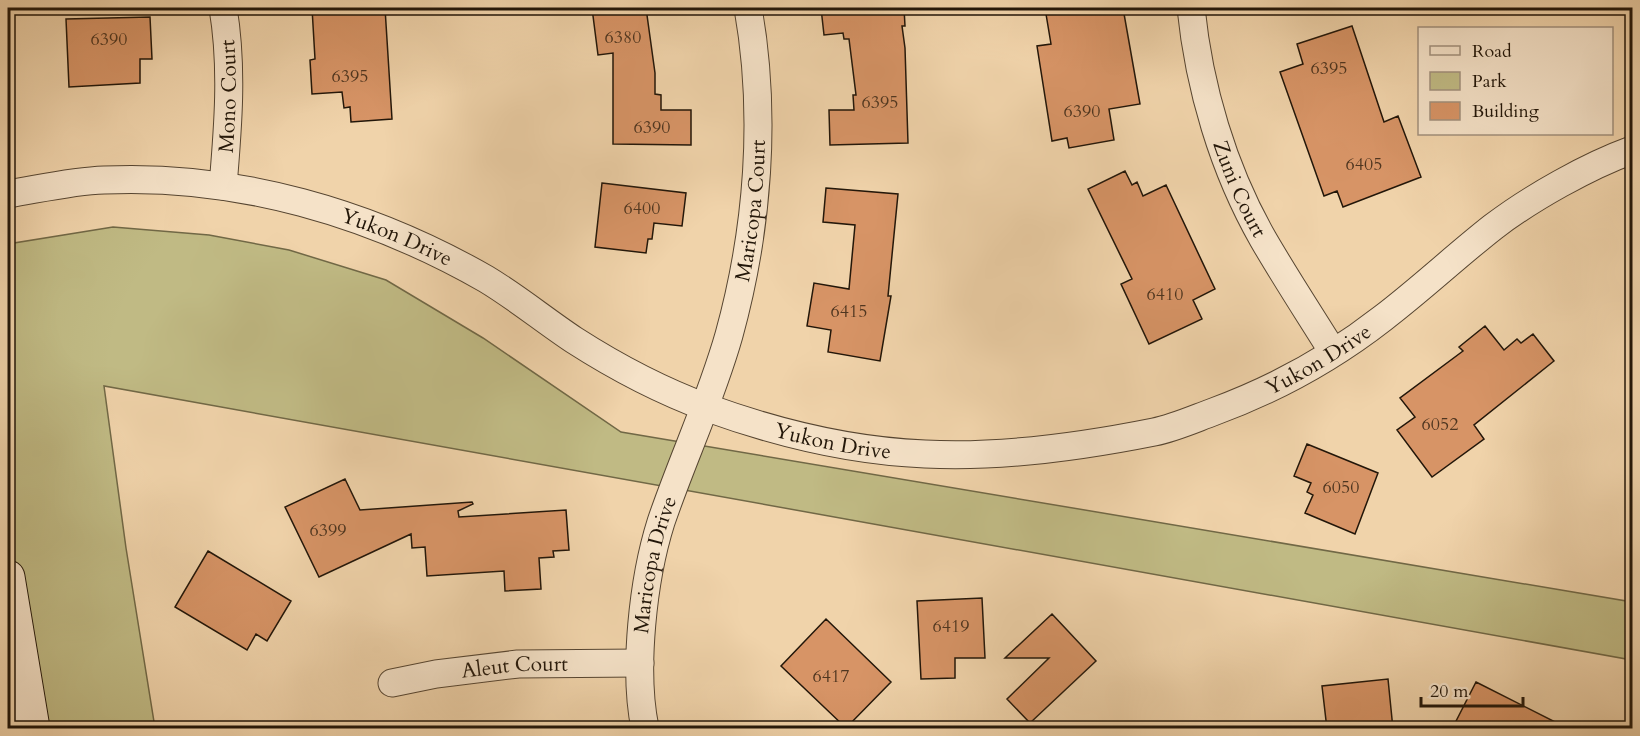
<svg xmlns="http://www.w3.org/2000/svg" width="1640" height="736" viewBox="0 0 1640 736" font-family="Cardo,serif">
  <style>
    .green { fill: #c0ba84; stroke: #716846; stroke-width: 1.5 }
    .building { fill: #d79466; stroke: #221609; stroke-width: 1.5 }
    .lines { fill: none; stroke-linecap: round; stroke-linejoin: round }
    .street-casing { stroke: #564531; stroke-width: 29 }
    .secondary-casing { stroke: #221609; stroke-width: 35 }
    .street { stroke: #f5e2c8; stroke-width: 27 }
    .secondary { stroke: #f5e2c8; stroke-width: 33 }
    .labels { text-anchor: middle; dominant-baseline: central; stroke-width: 4.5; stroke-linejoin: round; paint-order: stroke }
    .number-label { font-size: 18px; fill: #4f3620 }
    .street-label { font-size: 21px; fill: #221609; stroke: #f5e2c8 }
  </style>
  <rect width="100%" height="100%" fill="#f0d3aa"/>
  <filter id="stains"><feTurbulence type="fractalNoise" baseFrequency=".00333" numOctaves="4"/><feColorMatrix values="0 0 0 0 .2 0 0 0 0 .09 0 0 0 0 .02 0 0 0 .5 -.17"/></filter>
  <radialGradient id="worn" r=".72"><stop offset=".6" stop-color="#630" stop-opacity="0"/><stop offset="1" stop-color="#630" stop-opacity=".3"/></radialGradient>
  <!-- green -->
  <path class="green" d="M113,227l96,8 80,15 97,30 97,58 138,94 1011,170v58l-1528,-274 22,162 29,180h-147v-484z"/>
  <!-- building -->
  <path class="building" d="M312,8h73l7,111 -41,3 -1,-15 -6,1 -2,-16 -30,2 -2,-34 5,-1z
    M592,8h54l9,65v21l6,1v15h30v35l-78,-1v-91l-15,2z
    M821,8h83l1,18h-3l3,22 3,95 -78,2 -1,-35h25l-1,-15h3l-7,-56h-5l-1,-6 -19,2z
    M1045,8h78l17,96 -31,5 5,31 -45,8 -2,-10 -15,3 -15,-95 14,-2z
    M150,17l2,42h-12v24l-71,4 -3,-68z
    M1352,26l32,96 14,-6 23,61 -78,30 -6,-16 -13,5 -44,-124 23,-8 -6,-20z
    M1125,171l7,14 5,-3 6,14 23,-11 49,104 -22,11 9,19 -53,25 -28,-60 11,-5 -44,-90z
    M602,183l84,10 -4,33 -28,-3 -2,16h-4l-2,14 -51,-6z
    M826,188l72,6 -10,102h3l-11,65 -52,-9 3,-22 -24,-4 7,-43 35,6 6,-64 -32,-3z
    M1485,326l19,24 13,-11 4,4 12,-9 21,27 -80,64 10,14 -52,38 -35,-47 18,-13 -15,-19 63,-47 -4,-4z
    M1307,444l71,29 -23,61 -50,-21 8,-18 -6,-3 4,-9 -17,-7z
    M345,479l15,31 112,-8 1,2 -15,7 1,6 107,-7 3,40 -16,1 1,6 -15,1 2,31 -36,2 -1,-20 -77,5 -2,-29 -13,1 -1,-14 -92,43 -34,-70z
    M208,551l83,50 -24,40 -11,-7 -9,16 -72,-43z
    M982,598l3,60h-30v20l-34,1 -4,-78z
    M1052,614l44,47 -66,62 -23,-24 42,-41h-44z
    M826,619l65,63 -45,46 -65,-62z
    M1388,679l5,50h-66l-5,-43z
    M1476,682l93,47h-117z"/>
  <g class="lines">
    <defs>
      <g id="street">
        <path id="s1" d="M1191,8c8,79 32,161 72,231 22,38 47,76 70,113"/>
        <path id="s2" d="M223,186c5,-59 10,-119 0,-178"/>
        <path id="s3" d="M8,194c31,-5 64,-13 96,-14 133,-6 267,33 382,99 30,18 58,41 88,61 42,27 88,51 134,68 69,25 143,43 217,46 76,4 154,-7 229,-22 20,-4 40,-13 59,-20 60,-22 120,-55 170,-94 38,-29 73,-62 110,-91 38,-29 95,-61 139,-77"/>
        <path id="s4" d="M392,683l44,-9 82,-10 122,-1"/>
        <path id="s5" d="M645,728c-12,-58 -2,-149 16,-206 21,-62 50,-123 68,-187 29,-105 38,-220 19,-327"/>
      </g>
      <path id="secondary" d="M8,577l25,151"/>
    </defs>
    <!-- street casing -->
    <use href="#street" class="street-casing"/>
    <!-- secondary casing -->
    <use href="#secondary" class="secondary-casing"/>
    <!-- street -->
    <use href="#street" class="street"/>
    <!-- secondary -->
    <use href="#secondary" class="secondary"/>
  </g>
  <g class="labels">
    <!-- number labels -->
    <g class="number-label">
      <text x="623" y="37">6380</text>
      <text x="109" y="39">6390</text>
      <text x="1329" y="68">6395</text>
      <text x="350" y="76">6395</text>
      <text x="880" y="102">6395</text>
      <text x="1082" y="111">6390</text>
      <text x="652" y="127">6390</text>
      <text x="1364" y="164">6405</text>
      <text x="642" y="208">6400</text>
      <text x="1165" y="294">6410</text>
      <text x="849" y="311">6415</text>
      <text x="1440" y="424">6052</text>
      <text x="1341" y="487">6050</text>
      <text x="328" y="530">6399</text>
      <text x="951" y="626">6419</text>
      <text x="831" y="676">6417</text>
    </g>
    <!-- street labels -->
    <g class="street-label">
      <text stroke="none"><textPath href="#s2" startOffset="90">Mono Court</textPath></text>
      <text stroke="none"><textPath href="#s1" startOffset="188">Zuni Court</textPath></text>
      <text stroke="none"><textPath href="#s5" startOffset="534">Maricopa Court</textPath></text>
      <text stroke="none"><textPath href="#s3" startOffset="398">Yukon Drive</textPath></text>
      <text stroke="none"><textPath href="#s3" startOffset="1388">Yukon Drive</textPath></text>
      <text stroke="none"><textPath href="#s3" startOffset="884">Yukon Drive</textPath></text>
      <text stroke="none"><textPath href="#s5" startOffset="165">Maricopa Drive</textPath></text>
      <text stroke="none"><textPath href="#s4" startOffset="124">Aleut Court</textPath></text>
    </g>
  </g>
  <!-- margin -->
  <rect width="1640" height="736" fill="none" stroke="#f0d3aa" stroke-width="30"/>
  <rect x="9" y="9" width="1622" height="718" fill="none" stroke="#221609" stroke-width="3"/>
  <rect x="15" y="15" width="1610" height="706" fill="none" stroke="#221609" stroke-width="1.5"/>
  <!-- legend -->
  <rect x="1418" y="27" width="195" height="108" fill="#f5e2c8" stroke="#a1907c" stroke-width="1.5"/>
  <rect x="1430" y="46" width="30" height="9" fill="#f5e2c8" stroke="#a1907c" stroke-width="1.5"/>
  <text x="1472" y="57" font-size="18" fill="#221609">Road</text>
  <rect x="1430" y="72" width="30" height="18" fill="#c0ba84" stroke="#a1907c" stroke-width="1.5"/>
  <text x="1472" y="87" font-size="18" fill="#221609">Park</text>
  <rect x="1430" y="102" width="30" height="18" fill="#d79466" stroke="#a1907c" stroke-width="1.5"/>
  <text x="1472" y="117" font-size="18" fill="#221609">Building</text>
  <!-- scale -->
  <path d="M1421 697v9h102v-9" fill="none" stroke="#221609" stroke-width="3"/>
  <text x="1430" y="697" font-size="18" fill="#221609" stroke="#f5e2c8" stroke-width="4.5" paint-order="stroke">20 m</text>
  <rect width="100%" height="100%" filter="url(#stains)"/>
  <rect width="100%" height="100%" fill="url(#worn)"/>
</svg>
